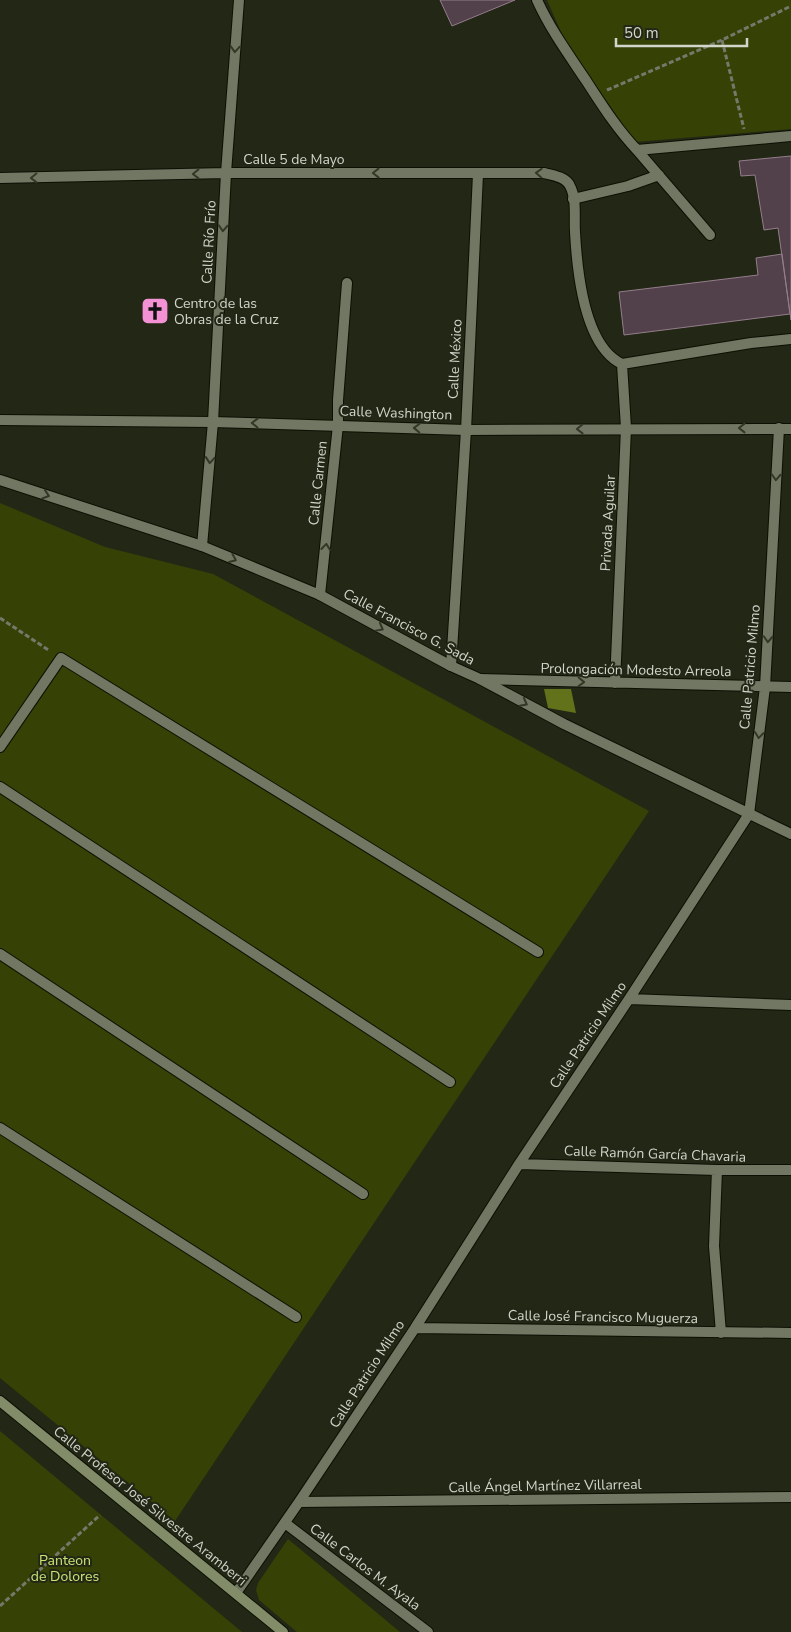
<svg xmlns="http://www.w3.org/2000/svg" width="791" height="1632" viewBox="0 0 791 1632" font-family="'Nunito Sans',sans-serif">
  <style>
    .green { fill: #364105 }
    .water { fill: #61721a }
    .building { fill: #52404b; stroke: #937e8b }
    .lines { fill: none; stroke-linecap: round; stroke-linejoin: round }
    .service-casing { stroke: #0c1002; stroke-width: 12 }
    .minor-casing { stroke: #0c1002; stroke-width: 12 }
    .tertiary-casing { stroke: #0c1002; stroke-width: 12 }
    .secondary-casing { stroke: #0c1002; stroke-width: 12 }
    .path { stroke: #75796b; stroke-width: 3; stroke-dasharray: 5 2.5; stroke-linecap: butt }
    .service { stroke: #717763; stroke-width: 10 }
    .minor { stroke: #717763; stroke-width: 10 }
    .tertiary { stroke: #717763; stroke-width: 10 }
    .secondary { stroke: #828c68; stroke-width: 10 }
    .oneway { stroke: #333725 }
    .labels { text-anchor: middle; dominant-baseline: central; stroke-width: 4; stroke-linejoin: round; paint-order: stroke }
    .street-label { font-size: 14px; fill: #d1d5ca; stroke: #232716 }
    .poi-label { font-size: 14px; fill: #d1d5ca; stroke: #232716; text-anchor: start }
    .park-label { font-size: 14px; fill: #cae474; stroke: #232716 }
  </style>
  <rect width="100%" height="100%" fill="#232716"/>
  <!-- green -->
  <path class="green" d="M547,0h244v129l-156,13 -70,-101z
    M0,503l105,44 108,27 436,237 -474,710 -175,-143z
    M0,1431l242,201h-242z
    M288,1539l112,93h-103l-38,-32 -3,-10 2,-7z"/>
  <!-- water -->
  <path class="water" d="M544,689h27l5,24 -28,-5z"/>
  <!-- building -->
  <path class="building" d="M440,0h75l-63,26z
    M791,156v164l-13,-92 -14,2 -9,-55 -14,1 -2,-15z
    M782,254l8,60 -166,21 -5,-43 139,-17 -2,-17z"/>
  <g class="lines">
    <defs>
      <path id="service" d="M537,0c13,29 32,55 50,82 15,23 30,47 50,68l154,-14
        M637,150l73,85
        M573,199l55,-13 31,-11
        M0,747l61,-89 477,294
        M0,787l450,295
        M0,954l363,240
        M0,1128l296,189"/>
      <path id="minor" d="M0,178l226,-5h318c9,2 22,4 26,13 7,13 4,32 5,46 2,38 9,114 47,132l129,-21 40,-4
        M202,546l11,-124 13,-249 13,-173
        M320,595l18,-170v-25l9,-117
        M451,666l15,-236 12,-256
        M480,679l311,8
        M615,683l11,-255 -4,-64
        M629,999l162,6
        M519,1164l198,6h74
        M717,1170l-3,76 7,87
        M415,1328l376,5
        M299,1502l492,-5
        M285,1523l143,109
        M236,1593l63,-91 116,-174 104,-164 110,-165 120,-185 16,-127 14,-259"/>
      <path id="tertiary" d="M0,420l213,2 253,8 325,-1
        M0,480l202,66 118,49 131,71 29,13 84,45 227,110"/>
      <path id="secondary" d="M0,1401l283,231"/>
    </defs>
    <!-- service casing -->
    <use href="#service" class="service-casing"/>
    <!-- minor casing -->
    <use href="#minor" class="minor-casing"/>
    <!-- tertiary casing -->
    <use href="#tertiary" class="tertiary-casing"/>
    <!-- secondary casing -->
    <use href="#secondary" class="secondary-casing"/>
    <!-- path -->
    <path class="path" d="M722,40l22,89
      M607,90l115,-50 69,-34
      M0,618l50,33
      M0,1606l100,-91"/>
    <!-- service -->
    <use href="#service" class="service"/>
    <!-- minor -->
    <use href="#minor" class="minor"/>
    <!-- tertiary -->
    <use href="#tertiary" class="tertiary"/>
    <!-- secondary -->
    <use href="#secondary" class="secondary"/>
  </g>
  <!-- one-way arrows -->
  <defs><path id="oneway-chevron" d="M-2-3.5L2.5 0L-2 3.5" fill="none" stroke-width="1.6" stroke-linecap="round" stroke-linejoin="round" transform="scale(1.25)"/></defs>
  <g class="oneway">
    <use href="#oneway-chevron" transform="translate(235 49) rotate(94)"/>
    <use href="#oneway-chevron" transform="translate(376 173) rotate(-180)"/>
    <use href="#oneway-chevron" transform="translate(539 173) rotate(-177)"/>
    <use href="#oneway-chevron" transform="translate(196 174) rotate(179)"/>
    <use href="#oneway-chevron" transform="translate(34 178) rotate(179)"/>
    <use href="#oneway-chevron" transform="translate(223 228) rotate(93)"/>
    <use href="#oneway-chevron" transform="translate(255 423) rotate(-179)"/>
    <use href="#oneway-chevron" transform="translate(417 428) rotate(-178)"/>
    <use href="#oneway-chevron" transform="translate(742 428) rotate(-180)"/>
    <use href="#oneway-chevron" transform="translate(580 429) rotate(179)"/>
    <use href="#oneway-chevron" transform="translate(210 460) rotate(95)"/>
    <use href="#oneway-chevron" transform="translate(776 477) rotate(93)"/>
    <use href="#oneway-chevron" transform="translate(46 495) rotate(18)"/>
    <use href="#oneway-chevron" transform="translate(326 547) rotate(-84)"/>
    <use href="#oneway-chevron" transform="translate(233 559) rotate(23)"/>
    <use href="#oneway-chevron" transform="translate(380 628) rotate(29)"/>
    <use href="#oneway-chevron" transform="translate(768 639) rotate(93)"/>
    <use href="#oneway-chevron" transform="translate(581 682) rotate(2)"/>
    <use href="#oneway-chevron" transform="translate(524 703) rotate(28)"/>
    <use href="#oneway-chevron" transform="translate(759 735) rotate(97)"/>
  </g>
  <!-- icons -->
  <defs>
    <symbol id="church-square" viewBox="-11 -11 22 22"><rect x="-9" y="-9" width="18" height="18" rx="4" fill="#f391d5" stroke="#232716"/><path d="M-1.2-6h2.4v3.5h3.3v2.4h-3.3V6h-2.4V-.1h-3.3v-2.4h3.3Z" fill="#111"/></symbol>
  </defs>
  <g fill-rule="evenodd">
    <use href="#church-square" x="139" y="295" width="32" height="32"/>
  </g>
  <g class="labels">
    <!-- street labels -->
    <g class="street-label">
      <text x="294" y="159">Calle 5 de Mayo</text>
      <text transform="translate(209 242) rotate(-87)">Calle Río Frío</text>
      <text transform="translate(455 359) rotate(-87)">Calle México</text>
      <text transform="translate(396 413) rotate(2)">Calle Washington</text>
      <text transform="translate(318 483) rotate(-84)">Calle Carmen</text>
      <text transform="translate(608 523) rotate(-87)">Privada Aguilar</text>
      <text transform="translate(409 627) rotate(28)">Calle Francisco G. Sada</text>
      <text transform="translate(750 667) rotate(-85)">Calle Patricio Milmo</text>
      <text transform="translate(636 670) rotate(1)">Prolongación Modesto Arreola</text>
      <text transform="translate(588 1035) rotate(-56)">Calle Patricio Milmo</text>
      <text transform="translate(655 1154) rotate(2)">Calle Ramón García Chavaria</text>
      <text transform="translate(603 1317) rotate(1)">Calle José Francisco Muguerza</text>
      <text transform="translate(367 1374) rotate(-57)">Calle Patricio Milmo</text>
      <text transform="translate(545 1486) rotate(-1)">Calle Ángel Martínez Villarreal</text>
      <text transform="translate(150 1506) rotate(39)">Calle Profesor José Silvestre Aramberri</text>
      <text transform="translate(365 1567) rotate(37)">Calle Carlos M. Ayala</text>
    </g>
    <!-- poi labels -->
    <g class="poi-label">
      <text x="174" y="303">Centro de las<tspan x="174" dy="16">Obras de la Cruz</tspan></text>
    </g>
    <!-- park labels -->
    <g class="park-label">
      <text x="65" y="1560">Panteon<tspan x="65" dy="16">de Dolores</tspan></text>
    </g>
  </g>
  <!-- scale -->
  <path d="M616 38v8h131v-8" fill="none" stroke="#d1d5ca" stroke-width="2.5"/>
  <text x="624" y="38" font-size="15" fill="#d1d5ca" stroke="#232716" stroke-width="4" paint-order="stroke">50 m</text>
</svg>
